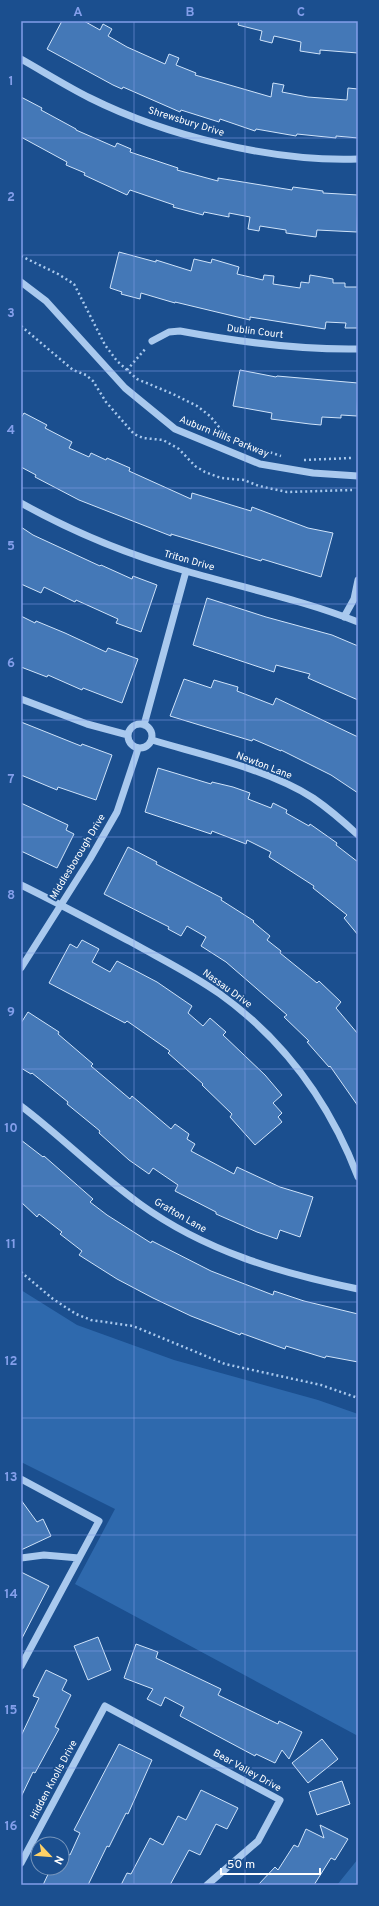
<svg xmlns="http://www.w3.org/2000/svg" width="379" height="1906" viewBox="0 0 379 1906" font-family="Overpass,sans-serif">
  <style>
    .green { fill: #2e69ad }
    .building { fill: #4478b7; stroke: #cfe3fa }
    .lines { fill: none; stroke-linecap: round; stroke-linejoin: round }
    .path { stroke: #a9c9ee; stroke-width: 2.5; stroke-dasharray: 2 3; stroke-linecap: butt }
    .minor { stroke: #a9c9ee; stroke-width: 7 }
    .grid { fill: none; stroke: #839eea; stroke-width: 1; stroke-opacity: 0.55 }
    .labels { text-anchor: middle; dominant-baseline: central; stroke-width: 4; stroke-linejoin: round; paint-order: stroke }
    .street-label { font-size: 10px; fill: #fff; stroke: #1b4f8f }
    .neatline { fill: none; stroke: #839eea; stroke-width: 1.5 }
    .grid-label { font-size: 13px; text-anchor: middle; font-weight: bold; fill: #839eea }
  </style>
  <rect width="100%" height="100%" fill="#1b4f8f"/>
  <!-- green -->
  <path class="green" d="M21,1290l56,35 97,35 144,40 40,14v322l-283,-152 40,-75 -94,-47z
    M358,1859v26h-21z"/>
  <!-- building -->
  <path class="building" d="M62,21h22l16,9 3,-6 9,5 -4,7 19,11 38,17 4,-10 10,4 -3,7 20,8 -1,2 76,22 2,-14 11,2 -2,7 26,5 39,3 1,-12 10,1v49l-22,-2v2l-39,-4 -1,2 -40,-7 -1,2 -35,-12 -1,3 -38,-12 -1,2 -57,-25 -1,2 -9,-4 -66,-36z
    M239,21h119v32l-38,-3v4l-20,-3 1,-9 -27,-6 -2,7 -12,-3 2,-9 -24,-6z
    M21,97l21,11 -1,2 35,19v1l39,17 2,-4 14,6 -1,3 48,16 -1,2 41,11v-3l74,12 1,-3 30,4v2l35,2 -1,37 -40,-2 -1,7 -30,-4v-3l-26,-4 -1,5 -11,-2 2,-12 -21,-4v4l-25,-5 -1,3 -30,-8 1,-2 -44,-15 -3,5 -43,-20 1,-2 -19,-8 1,-3 -46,-25z
    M119,252l37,10v-2l35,11 3,-12 17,4 1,-4 27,8 -2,7 26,6 1,-5 10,1 -1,8 27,4 1,-6 8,1 1,-8 23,4v4h12v4h13v41h-13l1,-5 -20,-1 -1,7 -75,-12v3l-75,-18v1l-34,-10 -1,6 -19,-5 1,-2 -12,-4z
    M240,370l36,7 1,-1 81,7 -1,33 -16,-1v3l-19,-1 -1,8 -11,-1 -39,-5 1,-6 -39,-7z
    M24,413l23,12 -2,3 27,14 -3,6 20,9 2,-4 15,7 1,-2 23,10 -1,3 62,28 1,-6 59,18 1,-4 56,21 25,5 -12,44 -59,-18 -1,2 -90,-27v2l-92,-36 -44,-23 1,-2 -15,-8v-49z
    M21,527l12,8 67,31 1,-1 31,14 1,-3 24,9 -16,47 -25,-9 2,-4 -42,-19 -1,2 -31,-15 -3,6 -20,-9z
    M207,598l59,19 66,18 26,11v54l-50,-22 2,-4 -34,-9 -2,7 -81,-27z
    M21,616l14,7 1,-2 29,12 41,19 2,-4 30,11 -16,44 -39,-15 -1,2 -34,-15 -1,2 -26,-10z
    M184,679l27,9 3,-8 24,7 -1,4 36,14 3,-7 82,39v56l-27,-18 -50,-25v1l-28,-12 -1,2 -82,-25z
    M21,722l60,24 1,-2 30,11 -16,45 -38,-13 -1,3 -36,-15z
    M158,768l53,16 1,-2 21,5 17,6 -2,6 23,9 2,-5 14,7 -1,3 23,13 1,-2 27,19 -1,2 22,17v73l-14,-17 3,-3 -34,-27 1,-2 -45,-29 2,-5 -24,-12 -1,4 -34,-13 -1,3 -66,-22z
    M21,803l47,22 -2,5 8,4 -17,34 -36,-17z
    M128,847l29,15 -1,2 66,34 -1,2 33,21 -1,1 17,14 -3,4 14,11 -1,2 37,30 2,-2 22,21 -5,6 22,26v72l-28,-40 -1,1 -22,-25 2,-1 -25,-24 3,-2 -61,-53 -25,-16 5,-9 -19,-11 -6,10 -13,-7 1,-2 -65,-33z
    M82,940l17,9 -7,13 18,10 7,-11 40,21 35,24 -4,7 15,13 7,-8 16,14 -3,3 42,40 17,20 -9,8 9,10 -4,4 4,5 -27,23 -25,-28 2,-3 -30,-29 1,-1 -35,-31 2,-2 -43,-30 -2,2 -76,-40 21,-39 7,4z
    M28,1012l31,20 -1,2 35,30 -2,2 39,33 2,-3 39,33 4,-5 14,10 -2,5 8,5 -4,7 43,23 3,-7 43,20 33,10 -13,40 -20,-7 -3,9 -20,-7 -41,-18v-2l-41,-21 3,-6 -25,-17 -4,6 -20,-14 -30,-27 1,-2 -33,-27 1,-2 -36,-29 -1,1 -10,-6v-45z
    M21,1140l22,17 1,-1 49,43 -3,3 17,13 44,28 1,-2 59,30 62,24 1,-4 30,10 54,13v48l-32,-6 -1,2 -39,-12 -1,3 -44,-16 -1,2 -49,-19 -38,-18 -36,-19 -38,-24 3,-4 -22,-17 2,-2 -23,-18 -2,3 -16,-15z
    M21,1500l16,22 6,-3 8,17 -30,14z
    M21,1572l28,14 -28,54z
    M98,1637l13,33 -23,10 -14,-34z
    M136,1644l22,8 -2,6 65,31 -3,6 60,29 1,-3 23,11 -13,27 -7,-9 -7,13 -19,-9 -1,2 -75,-40 4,-9 -19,-10 -4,9 -14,-7 6,-10 -29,-11z
    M46,1670l21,10 -5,10 9,5 -16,32 4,2 -24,44 -2,-1 -12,25v-61l18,-38 -6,-2z
    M322,1739l16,20 -30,24 -16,-20z
    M119,1744l33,16 -24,54 -2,-1 -17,34 -2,-1 -19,39h-45l8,-17h11v-17l8,4 10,-22 -6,-3z
    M342,1781l8,23 -33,11 -8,-23z
    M201,1790l37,18 -11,21 -11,-5 -16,31 -11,-5 -19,35h-49l6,-12 4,1 19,-36 13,7 15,-29 8,4z
    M320,1825l28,14 -13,21 -4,-2 -17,27h-56l17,-18 3,3 16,-25 4,2 8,-18 18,9z"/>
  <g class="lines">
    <!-- path -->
    <path class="path" d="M21,256l37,18 16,10 31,61 12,16 20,18 36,15 24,12 13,10 13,16 17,10 41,14
      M21,326l52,44 13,5 7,6 13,21 28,32 9,4 20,2 16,9 16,17 10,6 16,6 23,2 15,6 28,6 65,-2
      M127,370l19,-22
      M304,460l47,-2
      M21,1272l32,27 23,15 15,6 42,6 92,38 96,21 37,13"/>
    <!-- minor -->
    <path class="minor" d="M21,59c23,13 45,27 69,39 76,38 183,64 268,61
      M21,282l25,19 79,87 50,41 85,35 53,9 45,3
      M152,341l17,-9 11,-1c59,11 118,19 178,18
      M21,503c52,29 108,52 165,68 58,17 117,29 172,51
      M344,617l10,-18 4,-19
      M21,699l66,25 41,11
      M128 736a12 12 0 1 1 24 0a12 12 0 1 1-24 0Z
      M144,725l42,-154
      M152,740c50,15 116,29 161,58 16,11 31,24 45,37
      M21,885c37,18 74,38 110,57 30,17 61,32 89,52 64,46 110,110 138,183
      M21,968l69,-109 27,-47 21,-63
      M21,1106c41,31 77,68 119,98 65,47 140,69 218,85
      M21,1479l78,42 -78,145
      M21,1558l23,-3 35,3
      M21,1863l84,-157 175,94 -22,41 -51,44"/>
  </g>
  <!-- grid -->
  <path class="grid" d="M134,21v1864M245,21v1864M21,138h337M21,255h337M21,371h337M21,488h337M21,604h337M21,720h337M21,837h337M21,953h337M21,1069h337M21,1186h337M21,1302h337M21,1418h337M21,1535h337M21,1651h337M21,1768h337"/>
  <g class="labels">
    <!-- street labels -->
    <g class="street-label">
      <text transform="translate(186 122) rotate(17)">Shrewsbury Drive</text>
      <text transform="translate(255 332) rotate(7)">Dublin Court</text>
      <text transform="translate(224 437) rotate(22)">Auburn Hills Parkway</text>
      <text transform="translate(189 561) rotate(16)">Triton Drive</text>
      <text transform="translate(264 766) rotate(21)">Newton Lane</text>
      <text transform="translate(78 857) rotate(-59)">Middlesborough Drive</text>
      <text transform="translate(227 989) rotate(36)">Nassau Drive</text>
      <text transform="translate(180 1216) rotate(30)">Grafton Lane</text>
      <text transform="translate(247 1771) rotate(29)">Bear Valley Drive</text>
      <text transform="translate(54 1780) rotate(-62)">Hidden Knolls Drive</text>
    </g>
  </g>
  <!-- border -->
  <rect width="379" height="1906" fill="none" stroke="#1b4f8f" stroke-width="44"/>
  <!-- north arrow -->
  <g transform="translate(50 1856) rotate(116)"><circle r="19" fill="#1b4f8f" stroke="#7695bc"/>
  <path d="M0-3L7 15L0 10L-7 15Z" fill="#ffd166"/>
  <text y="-6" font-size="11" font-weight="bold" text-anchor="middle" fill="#ffffff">N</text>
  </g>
  <!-- scale -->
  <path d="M221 1868v6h99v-6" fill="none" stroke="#ffffff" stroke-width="2"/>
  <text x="227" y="1868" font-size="12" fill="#ffffff" stroke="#1b4f8f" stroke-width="3" paint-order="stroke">50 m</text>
  <rect x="22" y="22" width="335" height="1862" class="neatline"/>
  <g class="grid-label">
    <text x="78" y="16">A</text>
    <text x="190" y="16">B</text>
    <text x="301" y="16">C</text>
    <text x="11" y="85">1</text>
    <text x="11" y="201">2</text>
    <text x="11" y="317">3</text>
    <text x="11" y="434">4</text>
    <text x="11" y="550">5</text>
    <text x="11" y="667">6</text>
    <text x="11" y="783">7</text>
    <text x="11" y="899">8</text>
    <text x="11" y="1016">9</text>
    <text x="11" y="1132">10</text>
    <text x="11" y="1248">11</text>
    <text x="11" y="1365">12</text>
    <text x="11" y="1481">13</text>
    <text x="11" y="1598">14</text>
    <text x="11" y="1714">15</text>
    <text x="11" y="1830">16</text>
  </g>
</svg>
